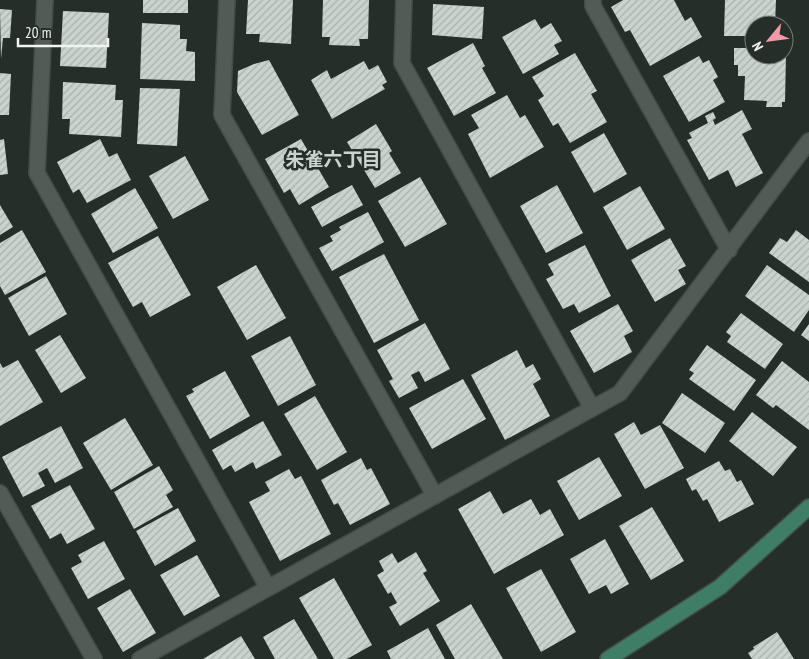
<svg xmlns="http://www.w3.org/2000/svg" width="809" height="659" viewBox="0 0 809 659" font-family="'PT Sans Narrow','Noto Sans JP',sans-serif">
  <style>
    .building { fill: url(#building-hatch) }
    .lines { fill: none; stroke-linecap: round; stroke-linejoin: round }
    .street-casing { stroke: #444c48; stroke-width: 18 }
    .secondary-casing { stroke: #444c48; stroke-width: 18 }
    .street { stroke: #525c56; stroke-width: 15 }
    .secondary { stroke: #3e7e67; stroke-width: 15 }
    .labels { text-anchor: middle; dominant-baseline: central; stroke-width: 5; stroke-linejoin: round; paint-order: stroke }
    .neighbourhood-label { font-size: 19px; font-weight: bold; fill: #c8d4cd; stroke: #252e29 }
  </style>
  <defs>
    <pattern id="building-hatch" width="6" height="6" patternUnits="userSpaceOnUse" patternTransform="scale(1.25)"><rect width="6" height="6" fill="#c9d4ce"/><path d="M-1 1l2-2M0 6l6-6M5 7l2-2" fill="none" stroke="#a9b2ad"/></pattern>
  </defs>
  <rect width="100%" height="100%" fill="#252e29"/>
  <!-- building -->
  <path class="building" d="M143,0h45v13h-45z
    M248,0h45l-2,44 -32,-2 1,-8h-14z
    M323,0h46l-1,39h-9l1,7 -31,-1 1,-8h-8z
    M623,0h51l11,21 6,-4 11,20 -52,29 -20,-36 -5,2 -14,-25z
    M725,0h51l-1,25h-21v11h-30z
    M433,4l51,3 -2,32 -50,-4z
    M0,9l12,1 -2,28h-7l-2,21z
    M63,11l46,2 -3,55 -46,-2z
    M535,19l6,10 10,-6 11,18 -8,4 5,9 -36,20 -21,-37z
    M142,23l38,2v14h7l-1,12 9,1v29l-55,-2z
    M473,43l12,23 -3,2 14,25 -42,23 -27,-48z
    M734,48h20v7h32l-1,47h-3v5h-16l1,-6 -23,-1 1,-24h-7v-11h-4z
    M575,53l22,38 -6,3 16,28 -37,21 -12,-20 -5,3 -15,-26 6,-4 -12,-19z
    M699,56l4,7 6,-3 9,17 -5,3 12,22 -36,20 -26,-46z
    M269,60l30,55 -37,20 -25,-43 1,-21 16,-7z
    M364,61l5,9 9,-5 9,17 -5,3 3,4 -53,30 -21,-39 16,-10 4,9z
    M0,73l11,1 -2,41h-9z
    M63,82l53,3 -1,15h8l-2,37 -52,-3 1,-15h-8z
    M140,88l40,1 -3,57 -40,-2z
    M507,95l13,23 5,-3 19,32 -54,31 -22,-44 11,-6 -8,-13z
    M742,110l10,19 -10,5 21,39 -27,14 -8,-17 -19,10 -22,-40 5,-2 -3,-5 19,-10 -3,-7 8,-4 3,6 -3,2 2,5z
    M376,124l16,27 -3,2 12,20 -26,15 -28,-46z
    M604,133l23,41 -33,19 -23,-41z
    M4,139l4,35 -8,1v-35z
    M100,139l9,18 8,-4 14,27 -44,23 -8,-14 -6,4 -16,-31z
    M301,139l28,48 -30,18 -9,-16 -6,4 -19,-34z
    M185,156l24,44 -36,19 -24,-43z
    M420,177l27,47 -42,23 -27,-46z
    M352,185l11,20 -41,22 -11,-20z
    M557,185l26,48 -37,20 -26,-47z
    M640,186l25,43 -38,21 -24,-43z
    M135,188l23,40 -45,25 -22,-39z
    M0,205l13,22 -13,8z
    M368,212l16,30 -52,29 -13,-23 14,-7 -3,-5 11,-6 -2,-3z
    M22,230l24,42 -41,23 -5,-9v-43z
    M796,230l13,10v42l-40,-29 11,-15 7,4z
    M158,236l33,59 -41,22 -8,-15 -9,5 -25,-44z
    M670,238l16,28 -8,4 8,14 -31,18 -24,-42z
    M585,245l26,51 -32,17 -5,-9 -11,5 -17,-30 8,-4 -6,-11z
    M384,254l35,66 -45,23 -35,-66z
    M256,265l30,53 -39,22 -30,-53z
    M767,265l42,30v15l-15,22 -49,-36z
    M46,276l21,38 -38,22 -21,-38z
    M618,304l15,27 -9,5 8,16 -38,21 -24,-42z
    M741,313l42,31 -18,25 -38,-27 4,-6 -5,-4z
    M425,323l25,46 -25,13 -6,-11 -8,4 7,13 -19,10 -10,-17 4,-2 -16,-29z
    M809,324v17l-8,-6z
    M60,335l26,43 -25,15 -26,-43z
    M290,336l26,49 -38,21 -27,-50z
    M707,345l49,35 -22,31 -45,-32 5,-6 -5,-3z
    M517,350l9,18 7,-4 8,15 -8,5 17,32 -45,24 -34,-65z
    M18,360l25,42 -43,24v-63l3,5z
    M782,361l27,21v48l-33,-25 -3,3 -17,-13z
    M225,371l25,45 -40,23 -24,-43 8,-4 -2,-3z
    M463,379l23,40 -54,30 -23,-41z
    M682,393l43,30 -20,30 -43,-30z
    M315,396l32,56 -30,18 -33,-56z
    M752,412l45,35 -24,29 -44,-35z
    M125,418l28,47 -42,25 -28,-47z
    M263,421l19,34 -26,14 -3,-7 -18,10 -4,-7 -8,5 -11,-20z
    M634,422l7,13 19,-10 24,43 -39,21 -31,-55z
    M61,426l22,42 -28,15 -8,-15 -9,5 7,13 -22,11 -21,-40z
    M599,457l23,39 -43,24 -22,-39z
    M361,458l6,12 4,-2 19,36 -40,21 -12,-22 -4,2 -13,-25z
    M719,461l6,10 5,-2 7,13 4,-2 13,24 -35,18 -12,-23 -4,2 -7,-12 -4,2 -6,-12z
    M159,466l14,24 -7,5 7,12 -39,22 -20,-37z
    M289,469l6,10 6,-3 30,58 -51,27 -31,-59 21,-11 -5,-9z
    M70,485l25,44 -28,15 -6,-11 -11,6 -19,-33z
    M490,491l13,23 28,-15 9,16 10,-6 14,26 -70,39 -36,-65z
    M652,507l32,54 -33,19 -32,-54z
    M178,508l18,33 -41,25 -19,-35z
    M605,539l24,45 -18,10 -5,-9 -17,9 -19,-35z
    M104,541l21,38 -37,20 -17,-31 11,-6 -4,-7z
    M416,552l11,19 -4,2 17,28 -40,25 -11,-19 8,-4 -6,-11 -3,2 -11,-19 7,-4 -5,-10 13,-8 6,10z
    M197,555l23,41 -36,20 -24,-41z
    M541,569l35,63 -35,20 -35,-64z
    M334,578l38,67 -25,14h-13l-35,-61z
    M130,589l26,44 -33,19 -26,-44z
    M471,604l32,55h-48l-19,-34z
    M294,619l24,40h-43l-12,-22z
    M428,628l17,31h-54l-4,-8z
    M777,632l17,27h-42l-4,-6 6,-4 -1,-2z
    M241,636l14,23h-52z"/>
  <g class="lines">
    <defs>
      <path id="street" d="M45,0l-8,173 231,415
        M227,0l-5,115 213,381
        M404,0l-2,63 190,345
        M593,0v6l136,244
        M0,493l94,166
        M140,659l480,-266 189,-252"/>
      <path id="secondary" d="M608,659l112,-72 89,-80"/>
    </defs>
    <!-- street casing -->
    <use href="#street" class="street-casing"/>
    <!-- secondary casing -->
    <use href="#secondary" class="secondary-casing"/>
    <!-- street -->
    <use href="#street" class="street"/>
    <!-- secondary -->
    <use href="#secondary" class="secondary"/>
  </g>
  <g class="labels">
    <!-- neighbourhood labels -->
    <g class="neighbourhood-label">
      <text x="333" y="159">朱雀六丁目</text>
    </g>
  </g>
  <!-- north arrow -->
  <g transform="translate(769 40) rotate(241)"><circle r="24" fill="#252e29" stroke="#767e79"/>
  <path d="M0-4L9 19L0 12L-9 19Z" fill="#f49aa6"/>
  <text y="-8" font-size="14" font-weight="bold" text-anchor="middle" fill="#f0f5f2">N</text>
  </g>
  <!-- scale -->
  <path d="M18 38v8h90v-8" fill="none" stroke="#f0f5f2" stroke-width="2.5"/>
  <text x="25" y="38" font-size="15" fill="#f0f5f2" stroke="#252e29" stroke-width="4" paint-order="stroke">20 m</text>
</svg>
